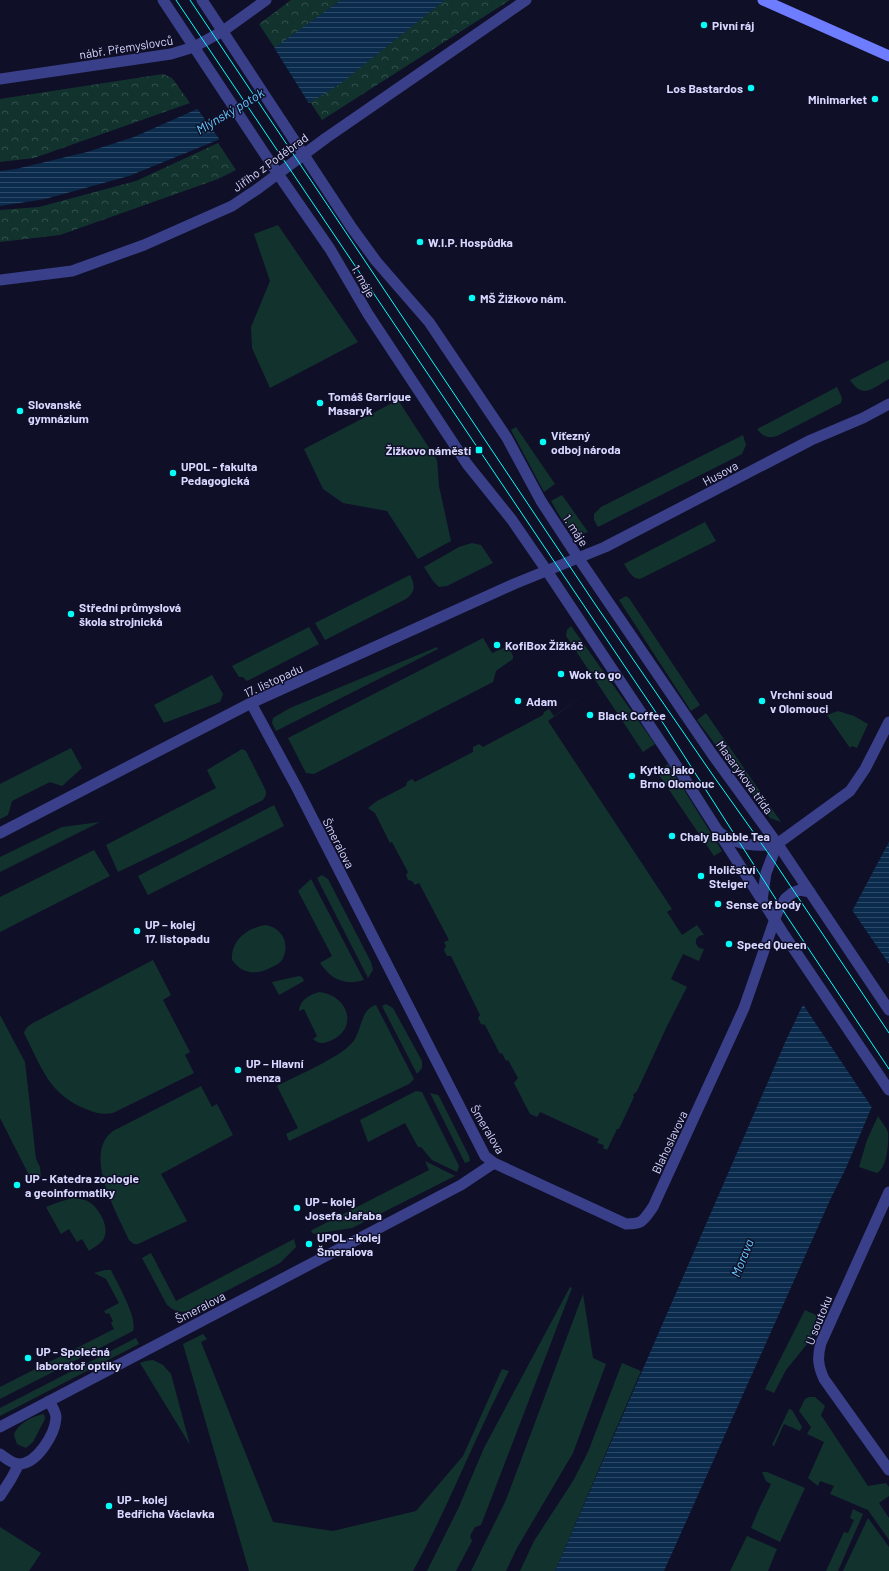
<svg xmlns="http://www.w3.org/2000/svg" width="889" height="1571" viewBox="0 0 889 1571" font-family="Barlow,sans-serif">
  <style>
    .green { fill: #12332d }
    .forest { fill: url(#forest-crowns) }
    .water { fill: url(#water-rules) }
    .pier { fill: #100f28 }
    .lines { fill: none; stroke-linecap: round; stroke-linejoin: round }
    .minor { stroke: #394089; stroke-width: 11 }
    .tertiary { stroke: #394089; stroke-width: 11 }
    .secondary { stroke: #6e7cff; stroke-width: 11 }
    .tram { stroke: #03fff8; stroke-width: 1 }
    .poi-dot { fill: #03fff8; stroke: #100f28; stroke-width: 1.5 }
    .labels { text-anchor: middle; dominant-baseline: central; stroke-width: 3; stroke-linejoin: round; paint-order: stroke }
    .poi-label { font-size: 12px; font-weight: bold; fill: #d7d7ff; stroke: #100f28; text-anchor: start }
    .street-label { font-size: 12px; fill: #d7d7ff; stroke: #100f28 }
    .water-label { font-size: 13px; font-style: italic; fill: #65cbff; stroke: #100f28 }
  </style>
  <defs>
    <pattern id="forest-crowns" width="20" height="18" patternUnits="userSpaceOnUse"><rect width="20" height="18" fill="#12332d"/><path d="M2 6a3 3 0 1 1 6 0M12 15a3 3 0 1 1 6 0" fill="none" stroke="#34504c"/></pattern>
    <pattern id="water-rules" width="6" height="5" patternUnits="userSpaceOnUse"><rect width="6" height="5" fill="#0b2b4c"/><path d="M0 2.5h6" fill="none" stroke="#2e4967"/></pattern>
  </defs>
  <rect width="100%" height="100%" fill="#100f28"/>
  <!-- green -->
  <path class="green" d="M278,225l80,117 -88,46 -18,-40 -1,-21 19,-46 -16,-47z
    M889,360v19c-17,9 -25,21 -39,1z
    M837,387l5,11 -1,5 -64,33c-8,3 -15,0 -20,-7z
    M398,400l39,60 2,26 12,55 -33,18 -31,-48 -44,-8 -20,-14 -19,-40z
    M516,427l39,57 -11,8 -33,-62z
    M743,435l3,10 -4,9 -144,73 -4,-7v-6l7,-7z
    M562,495l26,37c-18,9 -29,-18 -37,-31z
    M705,522l11,19 -76,38c-8,0 -12,-9 -16,-15z
    M472,543l9,2 12,18 -46,23 -8,1 -6,-6 -9,-14 35,-20z
    M410,575c5,9 6,17 -4,24l-81,41 -10,-17z
    M626,596l3,2 71,107 -9,6 -72,-111z
    M571,626l84,118 -12,8 -77,-116 1,-6z
    M309,627l10,17 -72,37 -4,-4h-4l-7,-11z
    M483,638l9,15 16,-7 5,10v3l-17,12 -3,11 -179,92 -8,-1 -18,-35z
    M437,647l1,2 -162,82 -4,-8 1,-5 17,-10z
    M212,675l11,19 -3,8 -56,21 -10,-18z
    M587,693l-39,28 124,188 -5,3 15,23 15,-10 7,10c-6,0 -9,4 -8,9l3,4 5,1 -5,12 -16,-7 -12,25 16,8 -19,37 -31,67 -4,4 1,2 -15,32h-2l-10,21 -4,-2 1,-3 -7,-2 2,-4 -59,-27 -3,5 -7,-3 -16,-31 4,-5 -10,-18 -2,1 -4,-8 -2,1 -15,-29 -4,-1 -3,-6 2,-3 -29,-59h-4l-3,-6 2,-4 -2,-4 5,-2 -30,-57 -4,2 -3,-4 -4,-1 -2,-5 2,-3 -16,-30 -2,1 -15,-30 -7,-5 9,-7 29,-15 1,-4 5,-3 3,3 58,-30v-5l6,-3 4,3 60,-32 1,-3 5,-3 5,7z
    M838,711l16,5 14,8 -11,24 -5,-2 -2,2 -23,-33z
    M706,713l75,109 -11,-4 -73,-98z
    M71,748l11,20 -20,18 -12,-4 -38,19 -4,14 -8,4v-35z
    M242,749l4,2 20,40v4l-3,5 -78,40 -67,32 -12,-27 110,-57 -9,-18z
    M668,764l54,87 -8,5 -57,-84z
    M274,805l10,21 -136,69 -10,-19z
    M100,822l-100,50v-15l62,-30z
    M94,850l16,26 -110,56v-35z
    M322,875l6,4 43,83 2,8 -5,8 -51,-100z
    M311,879l53,101c-20,6 -33,-1 -44,-17l12,-7 -34,-65z
    M266,925c16,3 25,19 16,35 -2,3 -6,5 -10,7 -15,8 -29,8 -40,-7 -1,-20 15,-32 34,-35z
    M153,960l18,35 -8,5 27,52 -5,3 9,18 -81,40c-10,2 -18,0 -27,-4 -37,-14 -45,-43 -62,-76 2,-6 5,-8 11,-11z
    M299,976l3,1 2,4 -25,14 -7,-13z
    M319,992c32,4 40,40 8,50 -5,2 -10,1 -14,-3l4,-3 -13,-27 -5,2c1,-12 11,-16 20,-19z
    M386,1004l7,4 29,53v7l-5,6 -35,-68z
    M376,1005l38,74 -5,5 -120,57 -3,-7 12,-6 -21,-42c19,-10 62,-28 75,-43 10,-11 8,-34 24,-38z
    M0,1015l25,47 11,97 4,8 1,10 -9,4 -32,-63z
    M201,1086l11,21 5,-3 16,31 -72,39 26,47 -49,23h-4l-5,-4c-12,-27 -47,-86 -16,-109z
    M416,1091l6,1 37,74 -2,6 -25,-12 -11,-13h-3l-13,-24 -37,19 -8,-22z
    M430,1093l8,2 2,3 29,58 1,5 -5,2z
    M878,1116c3,5 8,11 10,16 1,11 -1,36 -11,41l-18,-6 8,-27z
    M425,1161l30,15 -103,52 -38,6 -3,-2 1,-2 117,-60z
    M73,1198c5,1 12,1 16,4 10,6 22,26 14,38 -3,4 -10,8 -14,11l-7,-12 -5,3 -8,-13 -8,5 -15,-27 13,-5z
    M294,1239l2,8 -16,16 -92,48c-9,2 -14,0 -21,-6l-25,-47 9,-5 25,48z
    M105,1270h6c6,13 27,48 22,61l-133,68v-12l114,-58 -3,-6 2,-2 -4,-8 -3,1 -2,-3 15,-8 -13,-24 -12,-6z
    M570,1287l2,1 -91,237 -6,2 -5,9 2,5 -16,30h-29l31,-62 26,-61z
    M583,1294l10,64 13,6 -33,89 -56,95 -11,23h-35l35,-71z
    M805,1310l11,5 2,11 -11,18 -21,26 -12,23 -9,-4z
    M203,1334l4,5 -6,3 72,180 60,9 83,-20 47,-55 39,-87 7,2c-34,66 -60,135 -96,200h-164l-66,-227z
    M136,1338l3,6 -139,72v-8z
    M153,1360l10,5 8,9 19,71 -50,-82 6,-2z
    M622,1363l19,8 -86,200h-35l14,-30 39,-60 15,-29z
    M809,1397h6l10,9 -4,9 47,71 18,-3 3,4v9l-10,7 10,15v22l-21,-30 -38,-16 4,-8 -14,-5 -2,5 -10,-8 16,-36 -17,-8 4,-7 -12,-16 6,-12z
    M789,1409l3,1 10,17 -2,4 -16,-7 -10,22 -2,-1z
    M44,1414l1,5 -12,23 -7,6 -9,-4 -3,-9c3,-11 19,-19 30,-21z
    M762,1472h5l38,16 -25,54 -29,-14 7,-17 13,-27 -5,-3z
    M853,1509l10,5 -25,57h-12l18,-39 4,1 6,-13 -4,-2z
    M868,1518l21,29v24h-46z
    M0,1527l41,26 -12,18h-29z
    M747,1536l30,13 -9,22h-38z"/>
  <!-- forest -->
  <path class="forest" d="M291,0h219l-188,120 -63,-96z
    M163,74l9,4 18,25 -156,55 -34,4v-63z
    M218,143l18,27 -18,9 -158,56 -60,7v-32l39,-3 97,-26z"/>
  <!-- water -->
  <path class="water" d="M341,0h104l-105,84 -31,19 -180,73 -84,23 -45,7v-35l16,-2 71,-17 47,-15 61,-27 79,-62z
    M889,842v224l-43,102 -15,30 -163,364 -4,9h-109l232,-533 26,-54z"/>
  <!-- pier -->
  <path class="pier" d="M273,46l37,59 -90,35 -24,-33z
    M852,910l37,54v106l-16,39 -71,-106z"/>
  <g class="lines">
    <!-- minor -->
    <path class="minor" d="M163,0l115,174 52,75 38,65 99,150 45,56 35,51
      M202,0l150,228 24,33 53,61 78,116 34,63 38,58
      M0,79l171,-25 23,-7 29,-16 43,-31
      M0,280l72,-9 72,-26 88,-39 24,-16 70,-52 200,-138
      M251,703l46,85 188,368 9,7 132,61c17,0 17,-3 27,-17l91,-199 33,-95 8,-14 7,-6 8,-3 10,2
      M718,831c17,15 38,16 59,13
      M762,900l4,-27 11,-29 73,-53 15,-22 24,-47
      M889,1192l-68,151c-4,14 -3,23 3,36l65,91
      M0,1427l461,-242 33,-22
      M0,1454c6,4 12,10 19,10 18,0 36,-30 37,-46 0,-7 -4,-11 -7,-17
      M0,1496l11,-17 8,-15"/>
    <!-- tertiary -->
    <path class="tertiary" d="M579,559l133,195 67,92 110,164
      M547,571l127,191 109,171 106,157
      M0,833l251,-130 263,-119 91,-37 206,-107 52,-22 26,-14"/>
    <!-- secondary -->
    <path class="secondary" d="M763,0l126,56"/>
    <!-- tram -->
    <path class="tram" d="M176,0l489,726 121,189 103,154
      M190,0l405,604 117,170 59,83 118,176"/>
  </g>
  <!-- markers -->
  <g class="poi-dot">
    <circle cx="704" cy="25" r="4"/>
    <circle cx="751" cy="88" r="4"/>
    <circle cx="875" cy="99" r="4"/>
    <circle cx="420" cy="242" r="4"/>
    <circle cx="472" cy="298" r="4"/>
    <circle cx="320" cy="403" r="4"/>
    <circle cx="20" cy="411" r="4"/>
    <circle cx="543" cy="442" r="4"/>
    <rect x="475" y="446" width="8" height="8" rx="2"/>
    <circle cx="173" cy="473" r="4"/>
    <circle cx="71" cy="614" r="4"/>
    <circle cx="497" cy="645" r="4"/>
    <circle cx="561" cy="674" r="4"/>
    <circle cx="518" cy="701" r="4"/>
    <circle cx="762" cy="701" r="4"/>
    <circle cx="590" cy="715" r="4"/>
    <circle cx="632" cy="776" r="4"/>
    <circle cx="672" cy="836" r="4"/>
    <circle cx="701" cy="876" r="4"/>
    <circle cx="718" cy="904" r="4"/>
    <circle cx="137" cy="931" r="4"/>
    <circle cx="729" cy="944" r="4"/>
    <circle cx="238" cy="1070" r="4"/>
    <circle cx="17" cy="1185" r="4"/>
    <circle cx="297" cy="1208" r="4"/>
    <circle cx="309" cy="1244" r="4"/>
    <circle cx="28" cy="1358" r="4"/>
    <circle cx="109" cy="1506" r="4"/>
  </g>
  <g class="labels">
    <!-- poi labels -->
    <g class="poi-label">
      <text x="712" y="25">Pivní ráj</text>
      <text x="743" y="88" text-anchor="end">Los Bastardos</text>
      <text x="867" y="99" text-anchor="end">Minimarket</text>
      <text x="428" y="242">W.I.P. Hospůdka</text>
      <text x="480" y="298">MŠ Žižkovo nám.</text>
      <text x="328" y="396">Tomáš Garrigue<tspan x="328" dy="14">Masaryk</tspan></text>
      <text x="28" y="404">Slovanské<tspan x="28" dy="14">gymnázium</tspan></text>
      <text x="551" y="435">Víťezný<tspan x="551" dy="14">odboj národa</tspan></text>
      <text x="471" y="450" text-anchor="end">Žižkovo náměstí</text>
      <text x="181" y="466">UPOL - fakulta<tspan x="181" dy="14">Pedagogická</tspan></text>
      <text x="79" y="607">Střední průmyslová<tspan x="79" dy="14">škola strojnická</tspan></text>
      <text x="505" y="645">KofiBox Žižkáč</text>
      <text x="569" y="674">Wok to go</text>
      <text x="770" y="694">Vrchní soud<tspan x="770" dy="14">v Olomouci</tspan></text>
      <text x="526" y="701">Adam</text>
      <text x="598" y="715">Black Coffee</text>
      <text x="640" y="769">Kytka jako<tspan x="640" dy="14">Brno Olomouc</tspan></text>
      <text x="680" y="836">Chaly Bubble Tea</text>
      <text x="709" y="869">Holičství<tspan x="709" dy="14">Steiger</tspan></text>
      <text x="726" y="904">Sense of body</text>
      <text x="145" y="924">UP – kolej<tspan x="145" dy="14">17. listopadu</tspan></text>
      <text x="737" y="944">Speed Queen</text>
      <text x="246" y="1063">UP – Hlavní<tspan x="246" dy="14">menza</tspan></text>
      <text x="25" y="1178">UP - Katedra zoologie<tspan x="25" dy="14">a geoinformatiky</tspan></text>
      <text x="305" y="1201">UP – kolej<tspan x="305" dy="14">Josefa Jařaba</tspan></text>
      <text x="317" y="1237">UPOL - kolej<tspan x="317" dy="14">Šmeralova</tspan></text>
      <text x="36" y="1351">UP - Společná<tspan x="36" dy="14">laboratoř optiky</tspan></text>
      <text x="117" y="1499">UP – kolej<tspan x="117" dy="14">Bedřicha Václavka</tspan></text>
    </g>
    <!-- street labels -->
    <g class="street-label">
      <text transform="translate(126 47) rotate(-9)">nábř. Přemyslovců</text>
      <text transform="translate(270 162) rotate(-36)">Jiřího z Poděbrad</text>
      <text transform="translate(364 281) rotate(61)">1. máje</text>
      <text transform="translate(720 473) rotate(-28)">Husova</text>
      <text transform="translate(576 530) rotate(57)">1. máje</text>
      <text transform="translate(273 680) rotate(-25)">17. listopadu</text>
      <text transform="translate(745 777) rotate(54)">Masarykova třída</text>
      <text transform="translate(339 843) rotate(63)">Šmeralova</text>
      <text transform="translate(488 1129) rotate(59)">Šmeralova</text>
      <text transform="translate(669 1142) rotate(-65)">Blahoslavova</text>
      <text transform="translate(200 1307) rotate(-27)">Šmeralova</text>
      <text transform="translate(818 1320) rotate(-68)">U soutoku</text>
    </g>
    <!-- water labels -->
    <g class="water-label">
      <text transform="translate(230 111) rotate(-31)">Mlýnský potok</text>
      <text transform="translate(742 1258) rotate(-68)">Morava</text>
    </g>
  </g>
</svg>
